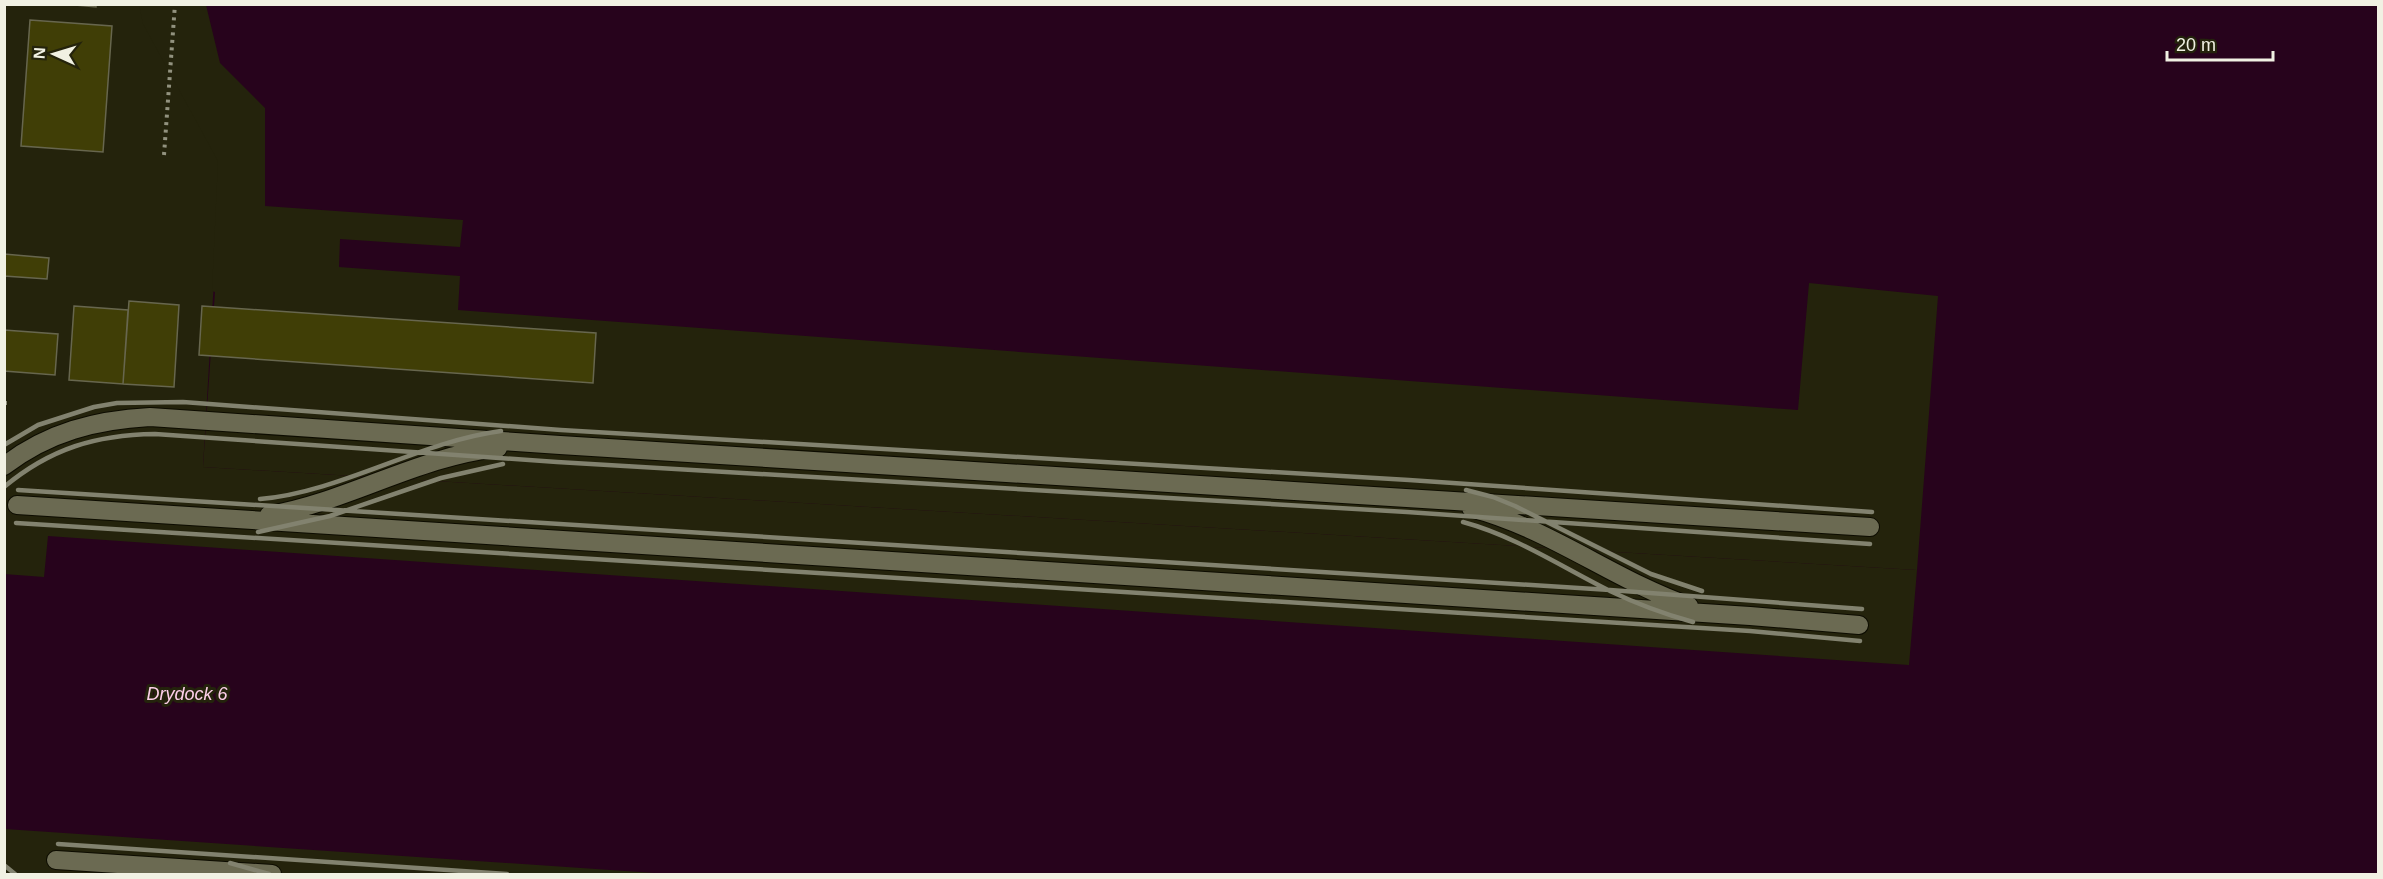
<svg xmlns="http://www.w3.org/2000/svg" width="2383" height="879" viewBox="0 0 2383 879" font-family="Arial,sans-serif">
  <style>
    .water { fill: #27031c }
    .pier { fill: #24230c }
    .building { fill: #403e06; stroke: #67664e; stroke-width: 1.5 }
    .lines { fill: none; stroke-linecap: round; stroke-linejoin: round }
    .minor-casing { stroke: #0d0c00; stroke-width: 20 }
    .path { stroke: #92927f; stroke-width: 4; stroke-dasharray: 3 4.5; stroke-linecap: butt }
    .minor { stroke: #6b6a52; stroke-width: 18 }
    .rail { stroke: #82826f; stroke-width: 4.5 }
    .labels { text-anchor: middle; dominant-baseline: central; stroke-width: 6; stroke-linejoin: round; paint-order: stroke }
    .water-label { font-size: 18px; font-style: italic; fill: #fdcfe9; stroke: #24230c }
  </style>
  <rect width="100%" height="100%" fill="#24230c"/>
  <!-- water -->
  <path class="water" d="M142,5h2236v869h-1709l-664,-45 -1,-255 40,3 4,-41 1861,129 8,-95 -1714,-103 18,-306z"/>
  <!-- pier -->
  <path class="pier" d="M139,4l67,1 14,58 45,45v98l198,14 -3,27 -120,-8 -1,28 121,9 -2,34 1340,100 11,-127 129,13 -21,274 -1714,-103 12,-175 -3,-1 6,-130 -75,-137z"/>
  <!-- building -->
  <path class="building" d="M64,4h32v3z
    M30,20l82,6 -9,126 -82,-6z
    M4,254l45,4 -2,21 -43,-3z
    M129,301l50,4 -5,82 -51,-3z
    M74,306l54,4 -5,74 -54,-4z
    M202,306l394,27 -3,50 -394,-28z
    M4,330l54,4 -3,41 -51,-4z"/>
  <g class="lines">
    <defs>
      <path id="minor" d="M4,466c44,-34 92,-46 146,-49l410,28 1310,82
        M17,505l1733,111 109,9
        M1471,508c78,20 143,72 218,98
        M269,515c78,-13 150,-59 229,-67
        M56,860l216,14"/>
    </defs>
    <!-- minor casing -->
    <use href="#minor" class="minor-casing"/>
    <!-- path -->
    <path class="path" d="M164,155l11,-151
      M4,403h3"/>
    <!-- minor -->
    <use href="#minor" class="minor"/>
    <!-- rail -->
    <path class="rail" d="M4,445l34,-20 56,-18 23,-4 66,-1 378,28 848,50 463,32
      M4,487c47,-39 92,-52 151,-53l402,28 850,50 463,32
      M18,490l1592,100 252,19
      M1466,490l27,7 22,9 136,68 51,17
      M260,499c81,-7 158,-57 241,-68
      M1463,522c52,14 99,45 147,69 27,13 54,23 83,31
      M16,523l1734,108 110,10
      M258,532l72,-16 111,-38 62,-14
      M58,844l449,30
      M230,863l39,11
      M4,865l11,9"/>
  </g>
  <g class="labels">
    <!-- water labels -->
    <g class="water-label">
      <text x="187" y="694">Drydock 6</text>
    </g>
  </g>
  <!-- border -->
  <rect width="2383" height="879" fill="none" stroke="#f1f1e3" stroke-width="12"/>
  <!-- north arrow -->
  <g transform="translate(54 54) rotate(274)" stroke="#24230c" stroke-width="4.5" paint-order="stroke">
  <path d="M0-4.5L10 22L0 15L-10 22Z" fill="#f1f1e3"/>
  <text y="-9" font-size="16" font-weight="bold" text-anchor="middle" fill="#f1f1e3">N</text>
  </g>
  <!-- scale -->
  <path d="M2167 51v9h106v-9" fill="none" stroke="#f1f1e3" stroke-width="3"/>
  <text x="2176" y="51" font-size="18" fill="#f1f1e3" stroke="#24230c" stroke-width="4.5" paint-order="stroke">20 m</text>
</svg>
